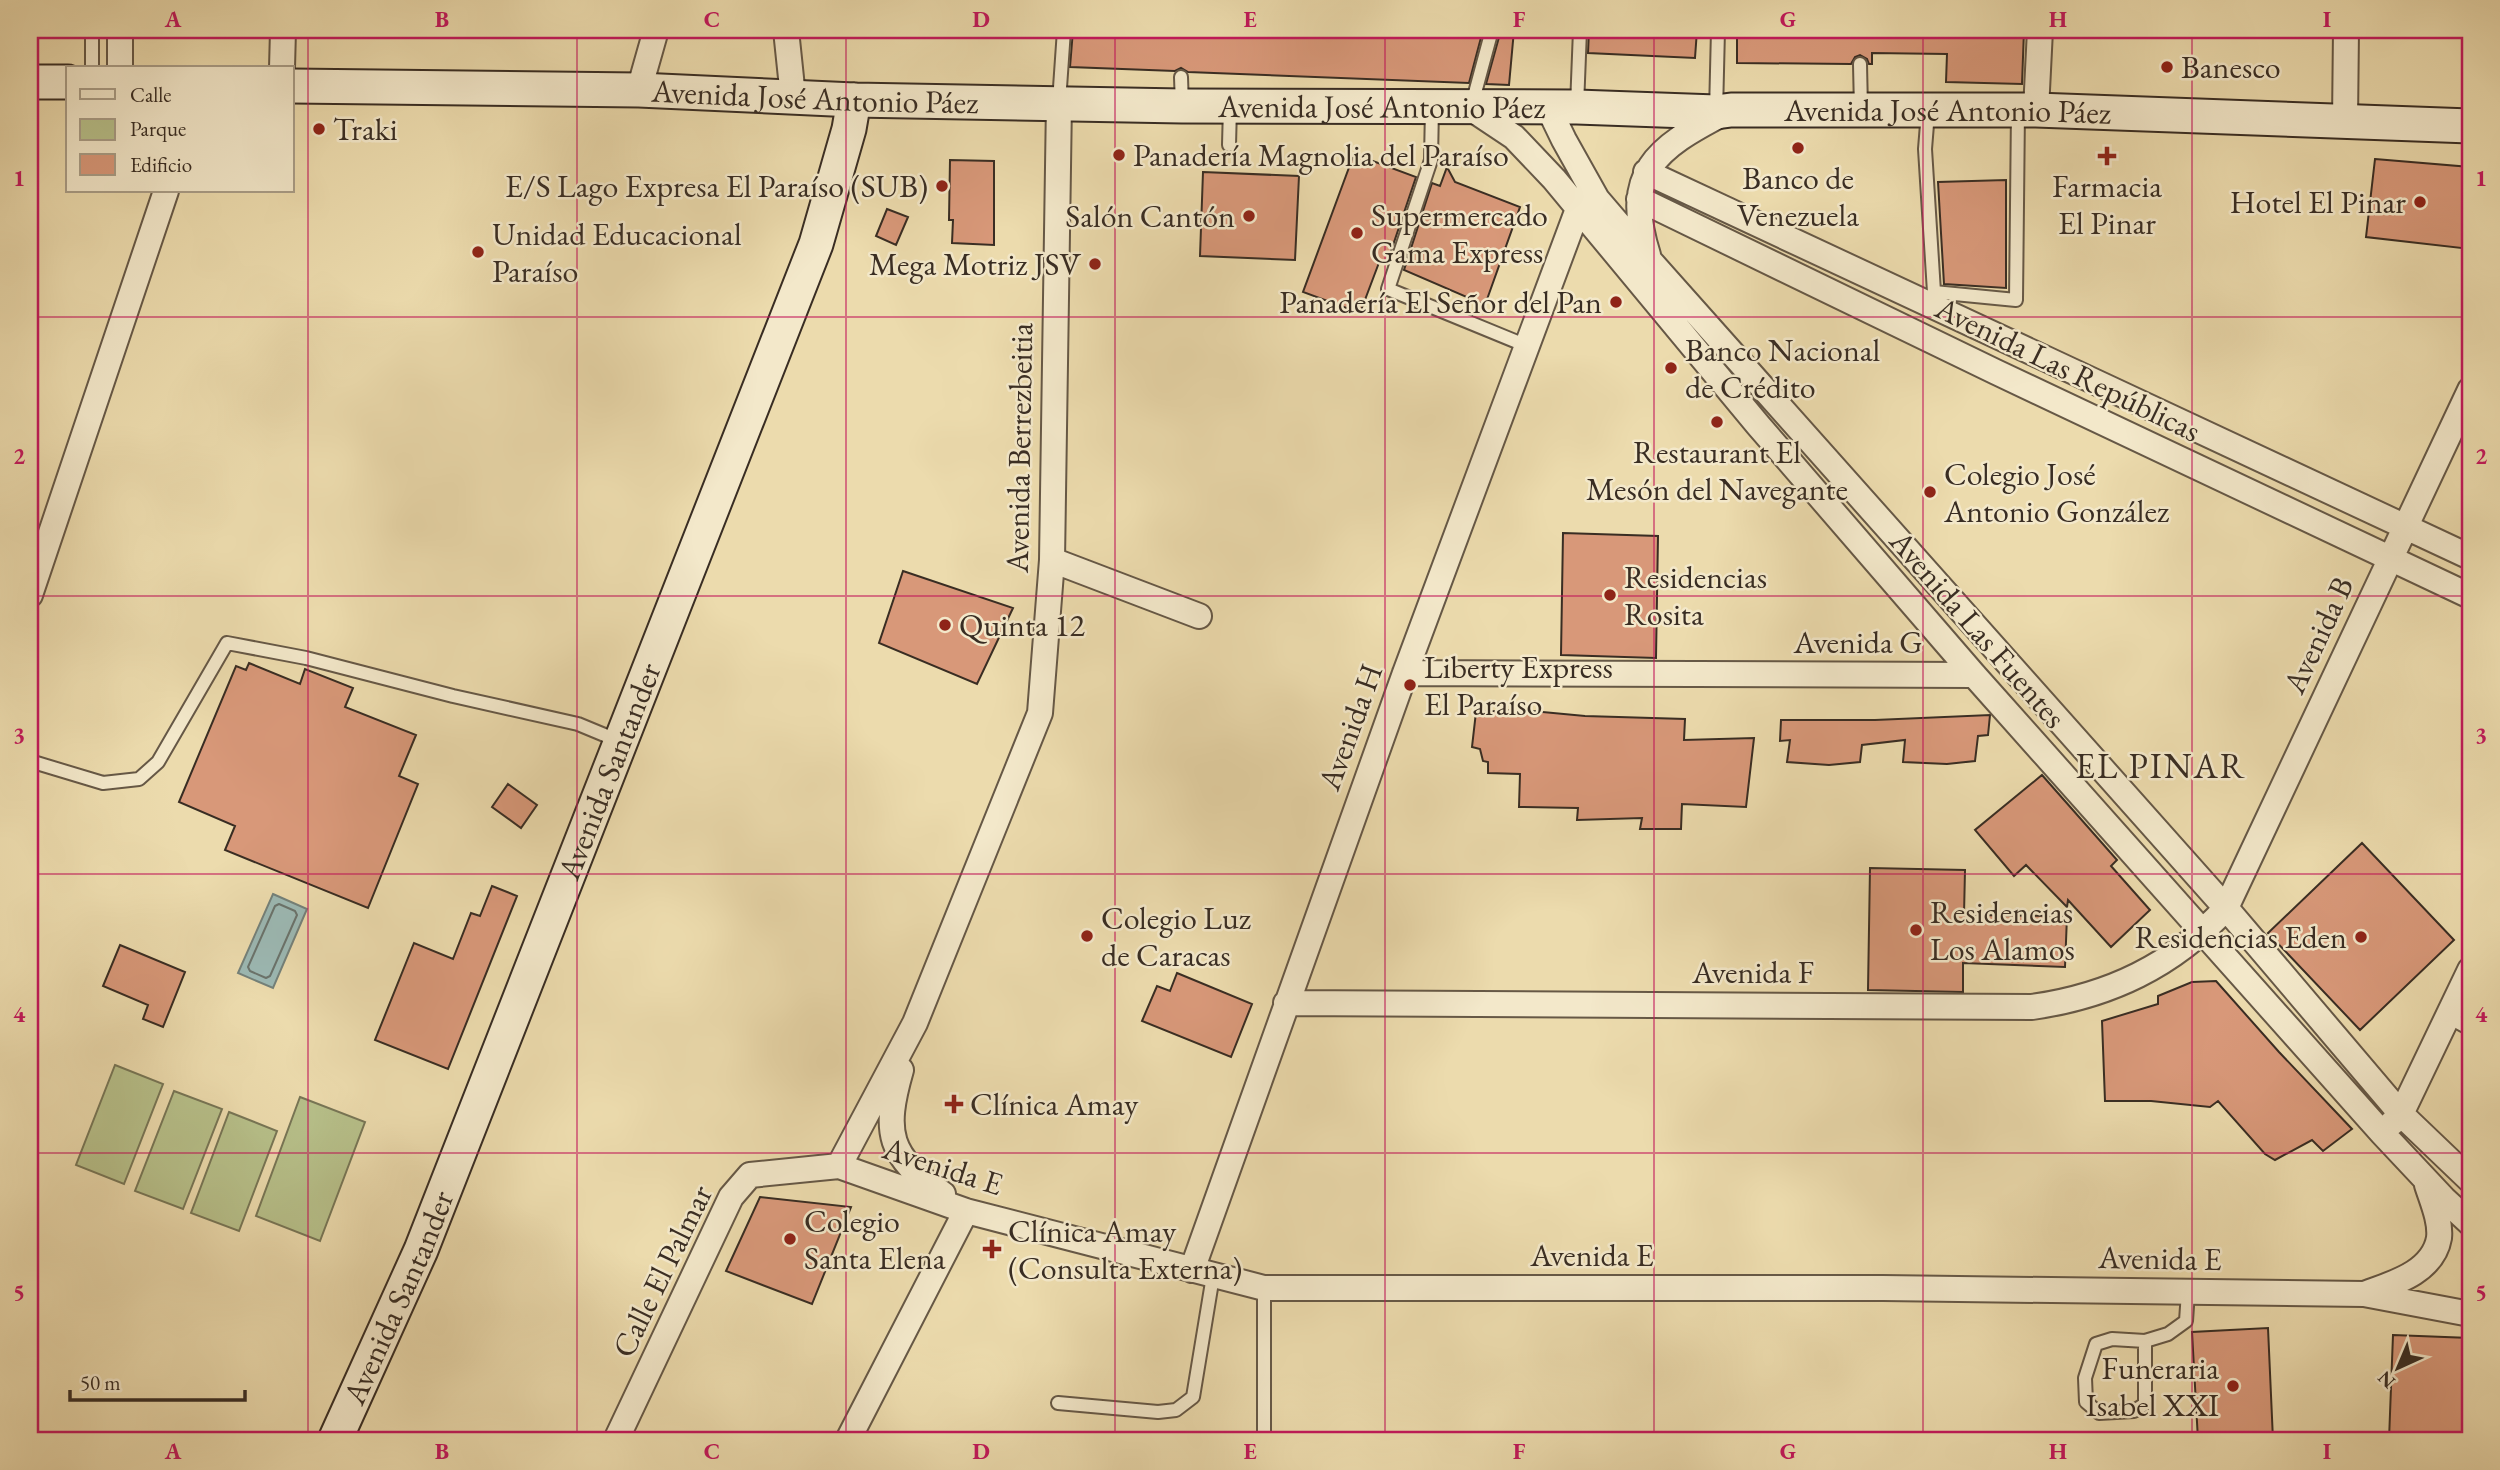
<svg xmlns="http://www.w3.org/2000/svg" width="2500" height="1470" viewBox="0 0 2500 1470" font-family="'EB Garamond',serif">
  <style>
    .green { fill: #b7c08a; stroke: #787656; stroke-width: 2 }
    .water { fill: #9cb9b4; stroke: #74817a; stroke-width: 2 }
    .lines { fill: none; stroke-linecap: round; stroke-linejoin: round }
    .shore { stroke: #6a736c; stroke-width: 2 }
    .building { fill: #d89879; stroke: #392d23; stroke-width: 2 }
    .lane-casing { stroke: #665846; stroke-width: 16 }
    .street-casing { stroke: #665846; stroke-width: 28 }
    .secondary-casing { stroke: #392d23; stroke-width: 37 }
    .lane { stroke: #f3e8ca; stroke-width: 12 }
    .street { stroke: #f3e8ca; stroke-width: 24 }
    .secondary { stroke: #f3e8ca; stroke-width: 33 }
    .grid { fill: none; stroke: #c2185b; stroke-width: 2; stroke-opacity: 0.55 }
    .poi-dot { fill: #8f2418; stroke: #f3e8ca; stroke-width: 2.5 }
    .labels { text-anchor: middle; dominant-baseline: central; stroke-width: 5; stroke-linejoin: round; paint-order: stroke }
    .poi-label { font-size: 32px; fill: #392d23; stroke: #f3e8ca; text-anchor: start }
    .street-label { font-size: 32px; fill: #392d23; stroke: #f3e8ca }
    .quarter-label { font-size: 35px; letter-spacing: 2px; fill: #392d23; stroke: #f3e8ca }
    .neatline { fill: none; stroke: #c2185b; stroke-width: 2.5 }
    .grid-label { font-size: 23px; text-anchor: middle; font-weight: bold; fill: #c2185b }
  </style>
  <rect width="100%" height="100%" fill="#ecdbad"/>
  <filter id="stains"><feTurbulence type="fractalNoise" baseFrequency=".00286" numOctaves="4"/><feColorMatrix values="0 0 0 0 .2 0 0 0 0 .09 0 0 0 0 .02 0 0 0 .5 -.17"/></filter>
  <radialGradient id="worn" r=".72"><stop offset=".6" stop-color="#630" stop-opacity="0"/><stop offset="1" stop-color="#630" stop-opacity=".3"/></radialGradient>
  <!-- green -->
  <path class="green" d="M115,1065l48,19 -39,100 -48,-19z
    M174,1091l48,18 -39,100 -48,-18z
    M300,1097l65,25 -45,119 -64,-25z
    M229,1112l48,19 -38,100 -48,-18z"/>
  <!-- water -->
  <path class="water" d="M273,894l34,15 -34,79 -35,-15z"/>
  <g class="lines">
    <!-- shore -->
    <path class="shore" d="M279,904l16,7 2,4 -27,61 -4,2 -16,-7 -2,-4 27,-61z"/>
  </g>
  <!-- building -->
  <path class="building" d="M1073,30h410l-14,53 -281,-11 -7,-4 -6,3 -105,-4z
    M1501,30h13l-5,55 -23,-1z
    M1589,30h108l-2,28 -107,-5z
    M1737,30h287l-2,54 -76,-2 1,-28 -75,-1v11h-3l-2,-5 -7,-4 -5,2 -4,7 -114,-1z
    M1354,154l62,23 -29,86 -7,-3 -20,53 -57,-21z
    M2375,159l95,8v82l-104,-12z
    M950,160l44,1v84l-42,-2 1,-23h-4z
    M1447,167l8,15 65,25 -35,98 -81,-35 28,-87 8,3z
    M1203,172l96,4 -4,84 -95,-4z
    M2006,180v108l-62,-4 -6,-102z
    M887,209l21,8 -12,28 -20,-9z
    M1563,533l95,3 -2,122 -95,-3z
    M903,571l110,37 -36,76 -98,-41z
    M249,663l51,21 5,-15 48,19 -8,19 71,28 -17,41 19,8 -50,124 -143,-58 10,-24 -56,-24 57,-136 10,4z
    M1520,710l65,6 100,3 -1,21 70,-2 -8,69 -64,-3 -1,25h-41l2,-11 -65,2 1,-12 -59,-1 1,-33 -32,-1v-11l-5,-1 -3,-12 -8,-2 4,-35z
    M1990,715l-2,20 -10,1 -3,25 -28,3 -44,-2 2,-22 -43,5 -2,17 -31,3 -42,-3 3,-22 -10,1 1,-21h94z
    M2042,775l75,85 -6,6 39,44 -39,37 -43,-47 -1,7 -41,-42 -12,11 -39,-46z
    M508,784l29,21 -16,23 -29,-21z
    M2362,843l92,97 -94,90 -92,-97z
    M1870,868l95,2 -1,45 103,1 -2,51 -102,-4v29l-95,-2z
    M492,886l25,10 -69,173 -73,-29 39,-97 39,16 18,-46 9,3z
    M120,945l65,27 -22,55 -20,-8 5,-14 -45,-19z
    M1177,973l75,31 -21,53 -89,-36 15,-35 13,5z
    M2216,981l63,71 73,77 -29,22 -11,-11 -37,20 -10,-6 -47,-53 -8,6 -59,-6h-46l-3,-80 56,-17v-8l34,-14z
    M760,1197l91,10 -39,97 -86,-33z
    M2268,1328l5,112h-75l-6,-108z
    M2393,1335l77,3v102h-81z"/>
  <g class="lines">
    <defs>
      <path id="lane" d="M1860,64l1,45
        M92,68v-38
        M1181,77l1,29
        M1059,102l5,-72
        M1472,104l20,-74
        M1577,106l3,-76
        M1432,107l-1,53 -43,129 139,57
        M1716,112l2,-82
        M1928,112l-3,37 9,143 82,8 2,-190
        M1229,145l1,-38
        M30,761l73,22 36,-4 19,-17 69,-119 79,15 147,38 125,28 41,17
        M2448,1017l22,12
        M1264,1288v152
        M2145,1341v63l-11,7 -35,2 -13,-11 -1,-24 11,-34 16,-5 33,2 23,-7 18,-13 2,-29
        M1058,1403l100,9 18,-2 17,-13 20,-121"/>
      <path id="street" d="M120,30v38
        M786,30l7,67
        M282,68l1,-38
        M639,90l17,-60
        M1469,107l45,30 40,42 204,246 216,250 408,458 62,66 26,24
        M1548,107l16,33 33,59 54,63 575,646 175,206 69,66
        M2036,110l4,-80
        M2345,121l1,-91
        M1646,172l824,385
        M1639,199l357,173 474,224
        M1648,255c-26,-82 8,-107 76,-142
        M1052,560l147,56
        M30,595l136,-404
        M1405,673l569,2
        M1286,1003l746,4c77,-11 141,-41 194,-99l244,-518
        M901,1070c-18,63 -13,86 42,124
        M2392,1123l9,-9 69,-144
        M839,1166l76,-143 125,-310 12,-153 7,-458
        M1192,1270l213,-597 173,-464
        M2364,1294c27,-10 69,-21 75,-56 2,-17 -7,-37 -12,-53
        M616,1440l115,-243 19,-22 89,-9 127,45 298,77h619l481,6 106,20
        M848,1440l118,-229"/>
      <g id="secondary">
        <path d="M30,82h38"/>
        <path id="s1" d="M292,86l347,4 215,10 328,6 395,1 139,5 15,-2h305l434,16"/>
        <path id="s2" d="M335,1440l86,-190 395,-1006 33,-115 5,-29"/>
      </g>
    </defs>
    <!-- lane casing -->
    <use href="#lane" class="lane-casing"/>
    <!-- street casing -->
    <use href="#street" class="street-casing"/>
    <!-- secondary casing -->
    <use href="#secondary" class="secondary-casing"/>
    <!-- lane -->
    <use href="#lane" class="lane"/>
    <!-- street -->
    <use href="#street" class="street"/>
    <!-- secondary -->
    <use href="#secondary" class="secondary"/>
  </g>
  <!-- grid -->
  <path class="grid" d="M308,30v1410M577,30v1410M846,30v1410M1115,30v1410M1385,30v1410M1654,30v1410M1923,30v1410M2192,30v1410M30,317h2440M30,596h2440M30,874h2440M30,1153h2440"/>
  <!-- markers -->
  <g class="poi-dot">
    <circle cx="2167" cy="67" r="7"/>
    <circle cx="319" cy="129" r="7"/>
    <circle cx="1798" cy="148" r="7"/>
    <circle cx="1119" cy="155" r="7"/>
    <path d="M2103.5 145.5h7v7h7v7h-7v7h-7v-7h-7v-7h7z"/>
    <circle cx="942" cy="186" r="7"/>
    <circle cx="2420" cy="202" r="7"/>
    <circle cx="1249" cy="216" r="7"/>
    <circle cx="1357" cy="233" r="7"/>
    <circle cx="478" cy="252" r="7"/>
    <circle cx="1095" cy="264" r="7"/>
    <circle cx="1616" cy="302" r="7"/>
    <circle cx="1671" cy="368" r="7"/>
    <circle cx="1717" cy="422" r="7"/>
    <circle cx="1930" cy="492" r="7"/>
    <circle cx="1610" cy="595" r="7"/>
    <circle cx="945" cy="625" r="7"/>
    <circle cx="1410" cy="685" r="7"/>
    <circle cx="1916" cy="930" r="7"/>
    <circle cx="1087" cy="936" r="7"/>
    <circle cx="2361" cy="937" r="7"/>
    <path d="M950.5 1093.5h7v7h7v7h-7v7h-7v-7h-7v-7h7z"/>
    <circle cx="790" cy="1239" r="7"/>
    <path d="M988.5 1238.5h7v7h7v7h-7v7h-7v-7h-7v-7h7z"/>
    <circle cx="2233" cy="1386" r="7"/>
  </g>
  <g class="labels">
    <!-- poi labels -->
    <g class="poi-label">
      <text x="2181" y="67">Banesco</text>
      <text x="333" y="129">Traki</text>
      <text x="1133" y="155">Panadería Magnolia del Paraíso</text>
      <text x="1798" y="178" text-anchor="middle">Banco de<tspan x="1798" dy="37">Venezuela</tspan></text>
      <text x="928" y="186" text-anchor="end">E/S Lago Expresa El Paraíso (SUB)</text>
      <text x="2107" y="186" text-anchor="middle">Farmacia<tspan x="2107" dy="37">El Pinar</tspan></text>
      <text x="2406" y="202" text-anchor="end">Hotel El Pinar</text>
      <text x="1371" y="215">Supermercado<tspan x="1371" dy="37">Gama Express</tspan></text>
      <text x="1235" y="216" text-anchor="end">Salón Cantón</text>
      <text x="492" y="234">Unidad Educacional<tspan x="492" dy="37">Paraíso</tspan></text>
      <text x="1081" y="264" text-anchor="end">Mega Motriz JSV</text>
      <text x="1602" y="302" text-anchor="end">Panadería El Señor del Pan</text>
      <text x="1685" y="350">Banco Nacional<tspan x="1685" dy="37">de Crédito</tspan></text>
      <text x="1717" y="452" text-anchor="middle">Restaurant El<tspan x="1717" dy="37">Mesón del Navegante</tspan></text>
      <text x="1944" y="474">Colegio José<tspan x="1944" dy="37">Antonio González</tspan></text>
      <text x="1624" y="577">Residencias<tspan x="1624" dy="37">Rosita</tspan></text>
      <text x="959" y="625">Quinta 12</text>
      <text x="1424" y="667">Liberty Express<tspan x="1424" dy="37">El Paraíso</tspan></text>
      <text x="1930" y="912">Residencias<tspan x="1930" dy="37">Los Alamos</tspan></text>
      <text x="1101" y="918">Colegio Luz<tspan x="1101" dy="37">de Caracas</tspan></text>
      <text x="2347" y="937" text-anchor="end">Residencias Eden</text>
      <text x="970" y="1104">Clínica Amay</text>
      <text x="804" y="1221">Colegio<tspan x="804" dy="37">Santa Elena</tspan></text>
      <text x="1008" y="1231">Clínica Amay<tspan x="1008" dy="37">(Consulta Externa)</tspan></text>
      <text x="2219" y="1368" text-anchor="end">Funeraria<tspan x="2219" dy="37">Isabel XXI</tspan></text>
    </g>
    <!-- street labels -->
    <g class="street-label">
      <text stroke="none"><textPath href="#s1" startOffset="523">Avenida José Antonio Páez</textPath></text>
      <text stroke="none"><textPath href="#s1" startOffset="1090">Avenida José Antonio Páez</textPath></text>
      <text stroke="none"><textPath href="#s1" startOffset="1656">Avenida José Antonio Páez</textPath></text>
      <text transform="translate(2068 369) rotate(26)">Avenida Las Repúblicas</text>
      <text transform="translate(1019 448) rotate(-89)">Avenida Berrezbeitia</text>
      <text transform="translate(1978 629) rotate(49)">Avenida Las Fuentes</text>
      <text transform="translate(2318 635) rotate(-65)">Avenida B</text>
      <text x="1858" y="642">Avenida G</text>
      <text transform="translate(1350 727) rotate(-70)">Avenida H</text>
      <text stroke="none"><textPath href="#s2" startOffset="723">Avenida Santander</textPath></text>
      <text x="1753" y="972">Avenida F</text>
      <text transform="translate(943 1166) rotate(18)">Avenida E</text>
      <text x="1592" y="1255">Avenida E</text>
      <text transform="translate(2160 1258) rotate(1)">Avenida E</text>
      <text transform="translate(662 1271) rotate(-64)">Calle El Palmar</text>
      <text stroke="none"><textPath href="#s2" startOffset="156">Avenida Santander</textPath></text>
    </g>
    <!-- quarter labels -->
    <g class="quarter-label">
      <text x="2161" y="765">EL PINAR</text>
    </g>
  </g>
  <!-- margin -->
  <rect width="2500" height="1470" fill="none" stroke="#ecdbad" stroke-width="77"/>
  <!-- legend -->
  <rect x="66" y="66" width="228" height="126" fill="#f3e8ca" stroke="#a99d87" stroke-width="2"/>
  <rect x="80" y="89" width="35" height="10" fill="#f3e8ca" stroke="#a99d87" stroke-width="2"/>
  <text x="130" y="102" font-size="21" fill="#392d23">Calle</text>
  <rect x="80" y="119" width="35" height="21" fill="#b7c08a" stroke="#a99d87" stroke-width="2"/>
  <text x="130" y="136" font-size="21" fill="#392d23">Parque</text>
  <rect x="80" y="154" width="35" height="21" fill="#d89879" stroke="#a99d87" stroke-width="2"/>
  <text x="130" y="172" font-size="21" fill="#392d23">Edificio</text>
  <!-- north arrow -->
  <g transform="translate(2398 1368) rotate(224)" stroke="#f3e8ca" stroke-width="5" paint-order="stroke">
  <path d="M0-5L12 26L0 18L-12 26Z" fill="#392d23"/>
  <text y="-10" font-size="19" font-weight="bold" text-anchor="middle" fill="#392d23">N</text>
  </g>
  <!-- scale -->
  <path d="M70 1390v10h175v-10" fill="none" stroke="#392d23" stroke-width="3.5"/>
  <text x="80" y="1390" font-size="21" fill="#392d23" stroke="#f3e8ca" stroke-width="5" paint-order="stroke">50 m</text>
  <rect x="38" y="38" width="2424" height="1394" class="neatline"/>
  <g class="grid-label">
    <text x="173" y="27">A</text>
    <text x="442" y="27">B</text>
    <text x="712" y="27">C</text>
    <text x="981" y="27">D</text>
    <text x="1250" y="27">E</text>
    <text x="1519" y="27">F</text>
    <text x="1788" y="27">G</text>
    <text x="2058" y="27">H</text>
    <text x="2327" y="27">I</text>
    <text x="19" y="186">1</text>
    <text x="2481" y="186">1</text>
    <text x="19" y="464">2</text>
    <text x="2481" y="464">2</text>
    <text x="19" y="743">3</text>
    <text x="2481" y="743">3</text>
    <text x="19" y="1022">4</text>
    <text x="2481" y="1022">4</text>
    <text x="19" y="1300">5</text>
    <text x="2481" y="1300">5</text>
    <text x="173" y="1459">A</text>
    <text x="442" y="1459">B</text>
    <text x="712" y="1459">C</text>
    <text x="981" y="1459">D</text>
    <text x="1250" y="1459">E</text>
    <text x="1519" y="1459">F</text>
    <text x="1788" y="1459">G</text>
    <text x="2058" y="1459">H</text>
    <text x="2327" y="1459">I</text>
  </g>
  <rect width="100%" height="100%" filter="url(#stains)"/>
  <rect width="100%" height="100%" fill="url(#worn)"/>
</svg>
